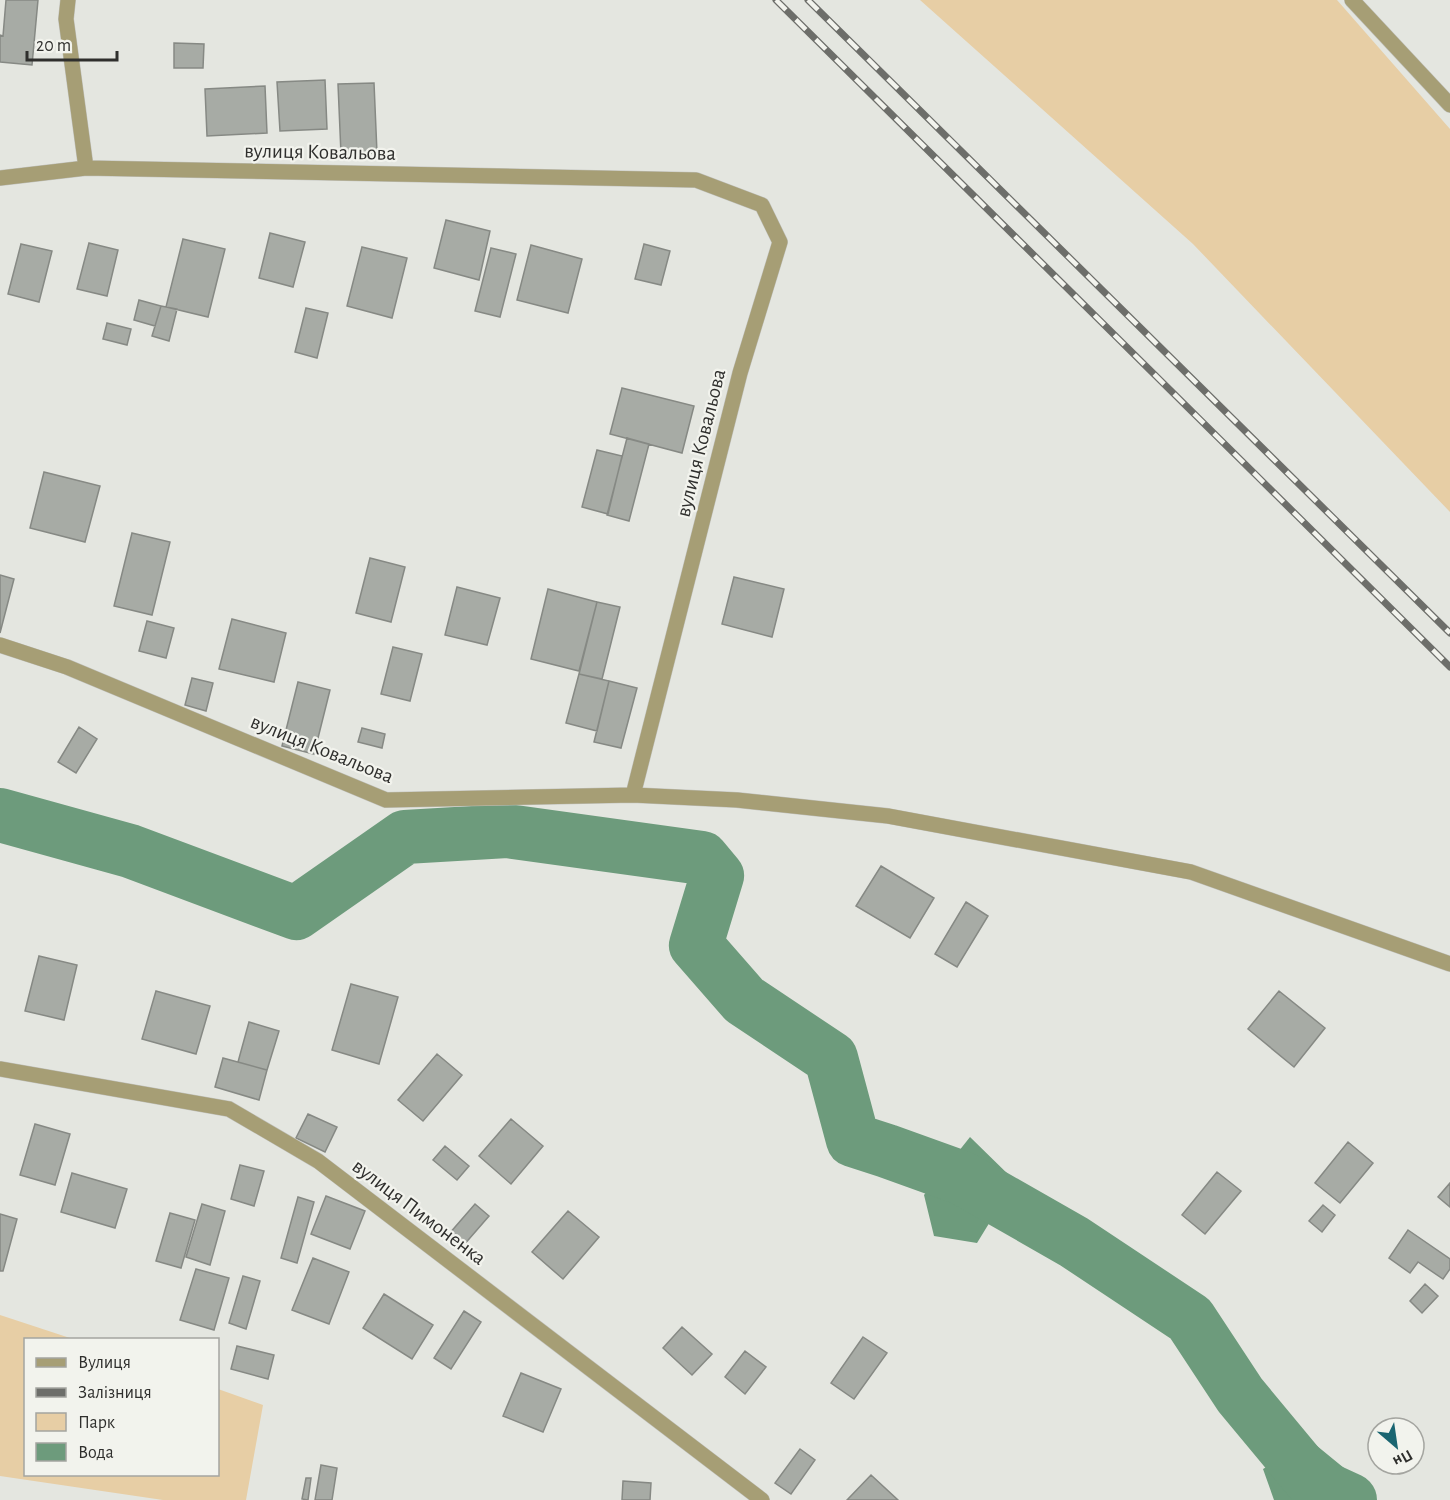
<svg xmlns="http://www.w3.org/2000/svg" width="1450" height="1500" viewBox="0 0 1450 1500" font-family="'Alegreya Sans',sans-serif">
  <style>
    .green { fill: #e7cea5 }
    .water { fill: #6d9b7c }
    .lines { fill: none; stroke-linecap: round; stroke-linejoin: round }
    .river { stroke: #6d9b7c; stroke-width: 54 }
    .building { fill: #a7aba5; stroke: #868984; stroke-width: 1.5 }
    .minor-casing { stroke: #c0c1bc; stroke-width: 16 }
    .minor { stroke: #a69e75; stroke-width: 15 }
    .rail-casing { stroke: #6d6e6a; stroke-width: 7 }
    .rail { stroke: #f2f3ed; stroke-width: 4.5; stroke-dasharray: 14; stroke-linecap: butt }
    .labels { text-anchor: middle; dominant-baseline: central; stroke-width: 4.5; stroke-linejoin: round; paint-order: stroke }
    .street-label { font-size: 21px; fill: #2f2f2d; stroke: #f2f3ed }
  </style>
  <rect width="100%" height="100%" fill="#e4e6e0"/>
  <!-- green -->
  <path class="green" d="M920,0h417l113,129v383l-257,-268z
    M0,1315l73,24 -47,1v134h192v-85l45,16 -17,95h-83l-163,-24z"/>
  <!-- water -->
  <path class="water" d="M970,1137l45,44 -38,62 -43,-7 -10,-41z
    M1311,1441l55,45 -12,14h-80l-11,-31z"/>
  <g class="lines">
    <!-- river -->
    <path class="river" d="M0,815l130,36 166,62 109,-76 102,-6 195,27 15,18 -21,69 48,55 87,58 22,82 34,11 75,27 112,64 116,77 50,76 73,88 37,17"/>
  </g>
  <!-- building -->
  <path class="building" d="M6,0h32l-6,65 -32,-3v-27l3,1z
    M174,43l30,1 -1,24h-29z
    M325,80l2,49 -47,2 -3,-49z
    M374,83l3,70 -36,1 -3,-70z
    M265,86l2,47 -60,3 -2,-47z
    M446,220l44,11 -11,49 -45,-12z
    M270,233l35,9 -12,45 -34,-9z
    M183,239l42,10 -17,68 -42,-10z
    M89,243l29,7 -11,46 -30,-7z
    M21,244l31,7 -13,51 -31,-8z
    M644,244l26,7 -9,34 -26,-6z
    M531,245l51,14 -14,54 -51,-13z
    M362,247l45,11 -15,60 -45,-12z
    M491,248l25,6 -16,63 -25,-6z
    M139,300l22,6 -6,20 -21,-6z
    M161,306l16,3 -8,32 -17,-5z
    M306,308l22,5 -11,45 -22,-6z
    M107,323l24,6 -4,16 -24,-6z
    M622,388l72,18 -12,47 -72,-19z
    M627,438l22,6 -20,77 -22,-6z
    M597,450l25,6 -14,58 -26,-7z
    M44,472l56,14 -15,56 -55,-14z
    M132,533l38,9 -18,73 -38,-9z
    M370,558l35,9 -14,55 -35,-9z
    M0,575l14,4 -14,54z
    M734,577l50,12 -12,48 -50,-13z
    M457,587l43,11 -13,47 -42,-10z
    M548,589l49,13 -18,69 -48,-12z
    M597,602l23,5 -18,72 -23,-5z
    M232,619l54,14 -12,49 -55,-13z
    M147,621l27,7 -8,30 -27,-7z
    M393,647l29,7 -12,47 -29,-7z
    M579,674l30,7 -12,50 -31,-8z
    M192,678l21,5 -7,28 -21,-6z
    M609,681l28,7 -16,60 -27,-6z
    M298,682l32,8 -16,64 -32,-8z
    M79,727l18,12 -21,34 -18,-11z
    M362,728l23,6 -3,14 -24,-6z
    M881,866l53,32 -24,40 -54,-32z
    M966,902l22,14 -31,51 -22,-13z
    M39,956l38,9 -13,55 -39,-9z
    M351,984l47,13 -19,67 -47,-14z
    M156,991l54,15 -14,48 -54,-15z
    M1279,991l46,37 -31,39 -46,-38z
    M249,1022l30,9 -12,39 -29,-8z
    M437,1054l25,21 -39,46 -25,-21z
    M223,1058l44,12 -8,30 -44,-13z
    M308,1114l29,13 -12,25 -29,-14z
    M511,1119l32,27 -32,38 -32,-28z
    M35,1124l35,10 -15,51 -35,-10z
    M1348,1142l25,21 -33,40 -25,-20z
    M445,1146l24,20 -12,14 -24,-20z
    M240,1165l24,6 -10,35 -23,-7z
    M1217,1172l24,19 -36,43 -23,-19z
    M72,1173l55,16 -12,39 -54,-16z
    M1450,1183v24l-12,-10z
    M326,1196l39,15 -15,38 -39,-15z
    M298,1197l16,5 -17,61 -16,-5z
    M202,1204l23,7 -15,54 -24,-8z
    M475,1204l14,12 -26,30 -14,-12z
    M1323,1205l12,10 -13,17 -13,-11z
    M568,1211l31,26 -36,42 -31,-27z
    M170,1213l25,7 -14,48 -25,-7z
    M0,1214l17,5 -14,52h-3z
    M1408,1230l42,29v10l-7,10 -25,-17 -8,11 -21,-15z
    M313,1258l36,14 -20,52 -37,-14z
    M196,1269l33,9 -15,52 -34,-10z
    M243,1276l17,5 -14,48 -17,-6z
    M1425,1284l13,12 -16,17 -12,-12z
    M384,1294l49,31 -21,34 -49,-31z
    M464,1311l17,11 -30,47 -17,-11z
    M682,1327l30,27 -20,21 -29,-27z
    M863,1337l24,16 -33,46 -23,-16z
    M237,1346l37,9 -6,24 -37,-10z
    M745,1351l21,16 -21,27 -20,-17z
    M521,1373l40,16 -18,43 -40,-16z
    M800,1449l15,11 -24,34 -16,-11z
    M321,1465l16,3 -5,32h-17z
    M871,1475l27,25h-51z
    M306,1478h5l-3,22 -6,-1z
    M623,1481l28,2 -1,17h-28z"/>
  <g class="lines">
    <defs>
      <path id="minor" d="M68,0l-2,19 20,149
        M1352,0l98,105
        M0,178l86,-10 610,12 66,25 18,37 -40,131 -107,422
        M0,645l67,22 319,133 247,-5 104,5 151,16 303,56 259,92
        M0,1069l229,40 89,52 444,339"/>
    </defs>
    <!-- minor casing -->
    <use href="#minor" class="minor-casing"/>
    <!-- minor -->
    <use href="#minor" class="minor"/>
    <defs>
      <path id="rail" d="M776,0l674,667
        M808,0l642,633"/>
    </defs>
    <!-- rail casing -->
    <use href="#rail" class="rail-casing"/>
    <!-- rail -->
    <use href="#rail" class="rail"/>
  </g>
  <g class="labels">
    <!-- street labels -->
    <g class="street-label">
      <text transform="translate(320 152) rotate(1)">вулиця Ковальова</text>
      <text transform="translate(701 443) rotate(-76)">вулиця Ковальова</text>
      <text transform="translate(322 749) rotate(22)">вулиця Ковальова</text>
      <text transform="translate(419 1212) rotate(37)">вулиця Пимоненка</text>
    </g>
  </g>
  <!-- legend -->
  <rect x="24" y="1338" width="195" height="138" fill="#f2f3ed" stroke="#a4a5a0" stroke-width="1.5"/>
  <rect x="36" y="1358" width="30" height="9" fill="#a69e75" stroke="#a4a5a0" stroke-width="1.5"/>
  <text x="78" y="1368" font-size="18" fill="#2f2f2d">Вулиця</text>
  <rect x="36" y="1388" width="30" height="9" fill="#6d6e6a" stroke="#a4a5a0" stroke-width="1.5"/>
  <text x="78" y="1398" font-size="18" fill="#2f2f2d">Залізниця</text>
  <rect x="36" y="1413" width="30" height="18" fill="#e7cea5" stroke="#a4a5a0" stroke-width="1.5"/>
  <text x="78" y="1428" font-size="18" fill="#2f2f2d">Парк</text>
  <rect x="36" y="1443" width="30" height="18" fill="#6d9b7c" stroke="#a4a5a0" stroke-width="1.5"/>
  <text x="78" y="1458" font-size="18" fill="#2f2f2d">Вода</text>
  <!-- north arrow -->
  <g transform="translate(1396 1446) rotate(151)"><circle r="28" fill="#f2f3ed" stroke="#a4a5a0" stroke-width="1.5"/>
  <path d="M0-4.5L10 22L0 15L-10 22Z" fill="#1a6571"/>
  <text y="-9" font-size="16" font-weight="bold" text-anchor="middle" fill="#2f2f2d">Пн</text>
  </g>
  <!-- scale -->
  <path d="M27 51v9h90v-9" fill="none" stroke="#2f2f2d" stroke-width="3"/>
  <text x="36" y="51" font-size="18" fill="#2f2f2d" stroke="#f2f3ed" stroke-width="4.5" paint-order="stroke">20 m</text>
</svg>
